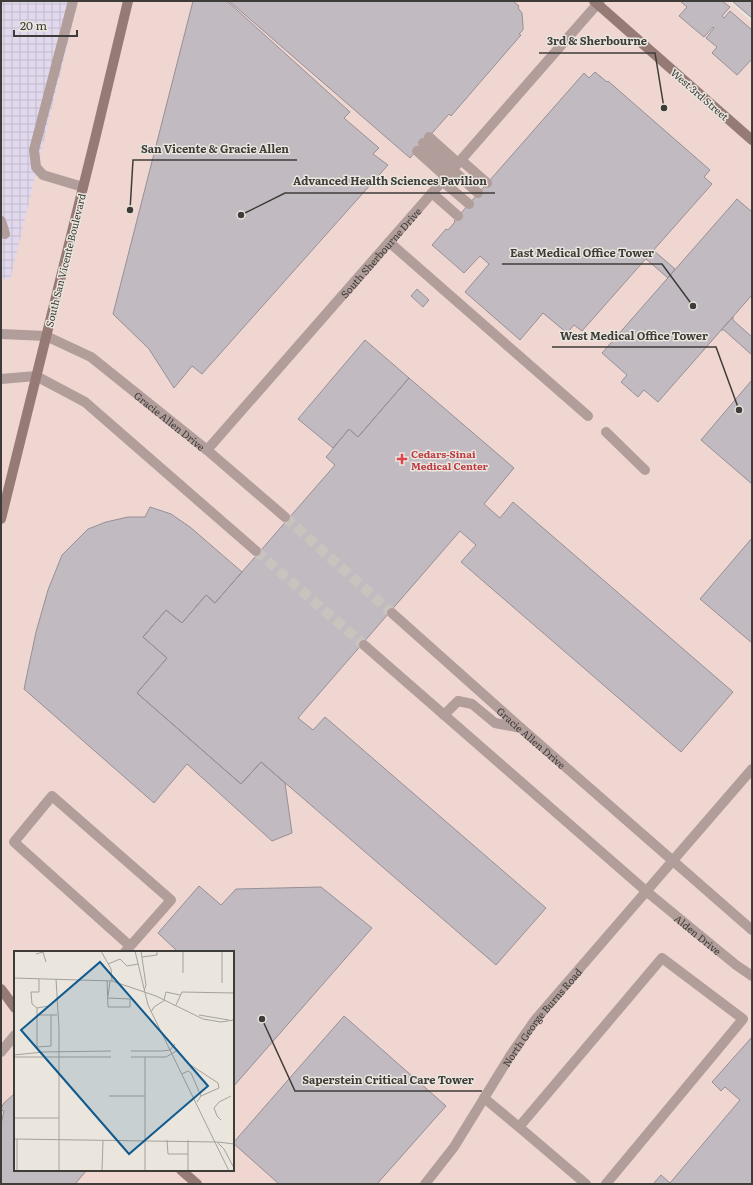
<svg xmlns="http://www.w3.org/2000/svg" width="753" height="1185" viewBox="0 0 753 1185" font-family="Literata,serif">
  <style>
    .commercial { fill: #f0d6d1; fill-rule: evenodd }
    .industrial { fill: url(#industrial-grid) }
    .building { fill: #c1bbc1; stroke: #968f95 }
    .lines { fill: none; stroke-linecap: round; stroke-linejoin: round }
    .street-tunnel { stroke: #c8c4bd; stroke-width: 10; stroke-dasharray: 10 5; stroke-linecap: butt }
    .lane { stroke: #b19d9a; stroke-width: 10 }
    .street { stroke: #b19d9a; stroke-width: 10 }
    .secondary { stroke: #967a76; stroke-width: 10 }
    .health-dot { fill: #e0444e; stroke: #eae6de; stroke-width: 1.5 }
    .labels { text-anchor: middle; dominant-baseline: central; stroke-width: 3; stroke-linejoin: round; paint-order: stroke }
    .street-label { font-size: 10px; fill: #3e3c39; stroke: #eae6de }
    .health-label { font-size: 10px; font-weight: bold; fill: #be3a42; stroke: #eae6de; text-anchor: start }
    .inset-road { fill: none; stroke: #a5a29c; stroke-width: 1 }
    .view { fill: #105a8e; fill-opacity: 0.15; stroke: #105a8e; stroke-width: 2 }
    .inset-edge { fill: none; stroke: #3e3c39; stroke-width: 2 }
    .leader { fill: none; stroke: #3e3c39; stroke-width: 1.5 }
    .callout-dot { fill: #3e3c39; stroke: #eae6de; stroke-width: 1.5 }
    .callout-label { font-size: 11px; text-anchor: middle; font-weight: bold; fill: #3e3c39; stroke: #eae6de; stroke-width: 3; stroke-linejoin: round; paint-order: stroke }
  </style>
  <defs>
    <pattern id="industrial-grid" width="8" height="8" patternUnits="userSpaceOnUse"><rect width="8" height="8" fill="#e1d8ed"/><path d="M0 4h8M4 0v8" fill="none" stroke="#c2bacc"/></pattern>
  </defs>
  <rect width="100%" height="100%" fill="#eae6de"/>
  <!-- commercial -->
  <path class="commercial" d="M1,1h727l24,21v1162h-751zM15,952h218v218h-218z"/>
  <!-- industrial -->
  <path class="industrial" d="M1,1h77l-68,279 -9,-2z"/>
  <!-- building -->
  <path class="building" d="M193,1h34l123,111 -6,6 35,30 -6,6 15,11 -186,209 -10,-8 -18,22 -25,-39 -36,-35z
    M229,1h284l6,5 -1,2 4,5 1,13v4l-4,4 2,1 -70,81 -2,-2 -39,44z
    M680,1h42l8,6 -8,9 2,2 6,-7 22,19v29l-15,16 -25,-22 5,-6 -11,-9 8,-10 -1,-1 -9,10 -25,-21 8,-9z
    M732,1h20v17z
    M595,72l12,10 1,-1 102,89 -6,7 8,7 -130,147 -8,-6 -7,8 -24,-20 -23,27 -55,-48 24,-28 -9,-8 -16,17 -32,-28 14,-16 2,1 7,-8 -1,-1 130,-148 5,5z
    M737,199l15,13v83l-94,107 -14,-12 -6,7 -17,-15 6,-7 -25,-22z
    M653,250l22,19 -7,9 -22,-19z
    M417,289l12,11 -6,7 -12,-11z
    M733,317v3l19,17v18l-28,-25h-3z
    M365,340l44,38 -51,59 -9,-8 -16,19 -35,-29z
    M409,378l105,90 -30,36 16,14 13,-16 220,190 -52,60 -220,-190 15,-17 -16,-14 -162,187 15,12 12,-13 221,191 -50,57 -235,-203 -20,22 -104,-91 30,-35 -24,-21 23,-27 16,13 24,-28 9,8 120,-138 -9,-8 23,-28 9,8z
    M752,380v104l-51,-44z
    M150,507l21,7 19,13 52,45 -27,31 -9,-8 -24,28 -16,-13 -23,27 24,21 -30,35 104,91 20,-22 24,21 7,50 -20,8 -85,-77 -33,39 -130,-114 12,-57 12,-42 14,-35 26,-26 18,-7 22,-5h17z
    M752,538v105l-52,-44z
    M199,886l22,19 15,-16 85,-2 51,41 -139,159v-135h-58l1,-2 -18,-17z
    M344,1016l102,90 -69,78h-98l-46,-41z
    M752,1037v147h-99l8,-9 9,8 70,-83 -15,-13 -4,4 -9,-9z
    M13,1095h2v75h72l-12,14h-74v-60l3,-13 -3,-1v-2l3,-5z"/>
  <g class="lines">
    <!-- street-tunnel -->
    <path class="street-tunnel" d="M285,517l107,96
      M256,551l108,94"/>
    <!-- lane -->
    <path class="lane" d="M73,1l-39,149 2,17 7,8 40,12
      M429,137l29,26
      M423,143l55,50
      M417,151l29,26
      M461,160l26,23
      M442,181l27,23
      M432,193l26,23
      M1,221l4,13
      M389,242l199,174
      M1,334l45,2
      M1,379l35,-3
      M606,432l39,38
      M125,952l46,-52 -119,-104 -38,46 116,104
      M484,1098l35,29 143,-169 81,61 -137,165
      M519,1127l67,57"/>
    <!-- street -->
    <g class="street">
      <path id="s1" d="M46,336l45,21 116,93 78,67"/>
      <path d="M36,376l49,26 171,149"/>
      <path id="s2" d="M207,450l393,-449"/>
      <path id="s3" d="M392,613l129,115 231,202"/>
      <path id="s4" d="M364,645l282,246 90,74 16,11"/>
      <path d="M444,715l14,-14 14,3 23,19 26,5"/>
      <path d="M1,1052l14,-17"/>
      <path id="s5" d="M425,1184l29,-37 56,-91 25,-36 217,-251"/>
    </g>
    <!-- secondary -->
    <path class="secondary" d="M594,1l158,139
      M1,519l94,-380 33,-138
      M1,989l14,19
      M181,1170l16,14"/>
  </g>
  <!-- markers -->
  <path class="health-dot" d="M400 453h4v4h4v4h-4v4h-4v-4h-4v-4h4z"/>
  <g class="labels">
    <!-- street labels -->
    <g class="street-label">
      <text transform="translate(700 94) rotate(41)">West 3rd Street</text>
      <text stroke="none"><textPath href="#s2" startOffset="263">South Sherbourne Drive</textPath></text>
      <text transform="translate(65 260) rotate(-76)">South San Vicente Boulevard</text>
      <text stroke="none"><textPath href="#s1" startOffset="151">Gracie Allen Drive</textPath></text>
      <text stroke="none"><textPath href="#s3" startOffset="187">Gracie Allen Drive</textPath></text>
      <text stroke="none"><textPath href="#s4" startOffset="442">Alden Drive</textPath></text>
      <text stroke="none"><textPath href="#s5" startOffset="204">North George Burns Road</textPath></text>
    </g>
    <!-- health labels -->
    <g class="health-label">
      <text x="411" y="453">Cedars-Sinai<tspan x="411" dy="12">Medical Center</tspan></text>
    </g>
  </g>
  <!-- overview -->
  <g transform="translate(14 951)">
    <rect width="220" height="220" fill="#eae6de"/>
    <path class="inset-road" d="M87,0l10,18 1,12M121,0l13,54 81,166M127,0l5,34 -2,6M169,0v22M208,0v32M22,3l7,-2 3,10M128,6l15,-2v-4M94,13l12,-5 7,7 11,-2M0,27l98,3 44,15 47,23 18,3 13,-2M25,28v13h-8l1,12 5,4v39l14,-1v-31h6M42,28l3,49v143M93,29l1,27h22v-8l-22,-1M94,45l2,-15M150,49l2,-8 14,3M162,54l6,-13 52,1M23,57l12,-2M137,61l3,-5 11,-7M23,64h14M185,64l30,5M117,100h31l8,-1 5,-6M0,104l29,-3 68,-1M0,106h97M117,106h35l12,-7M172,111l32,21 1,5 -18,8M168,123l6,-3 3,2 10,23 -4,6M95,145h36M0,167h45M207,169l-4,-4 -3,-8 5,-6 12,-6M0,188l203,3M153,189l1,14h20M203,191l7,7 10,19M204,191l16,2M3,220v-32M88,220l1,-31M131,220v-114M174,220v-31"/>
    <path class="view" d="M86,11l108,124 -79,68 -108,-124z"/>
    <rect width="220" height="220" class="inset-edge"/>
  </g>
  <!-- callouts -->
  <path class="leader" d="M664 108L655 53H539M130 210L133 160H297M241 215L285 193H495M693 306L662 264H502M739 410L716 347H552M262 1019L295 1091H482"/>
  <g class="callout-dot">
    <circle cx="664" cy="108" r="4"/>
    <circle cx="130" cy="210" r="4"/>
    <circle cx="241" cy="215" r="4"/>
    <circle cx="693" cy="306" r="4"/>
    <circle cx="739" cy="410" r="4"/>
    <circle cx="262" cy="1019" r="4"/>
  </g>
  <g class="callout-label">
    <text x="597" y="45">3rd &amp; Sherbourne</text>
    <text x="215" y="153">San Vicente &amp; Gracie Allen</text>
    <text x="390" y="185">Advanced Health Sciences Pavilion</text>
    <text x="582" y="257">East Medical Office Tower</text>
    <text x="634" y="340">West Medical Office Tower</text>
    <text x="388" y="1084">Saperstein Critical Care Tower</text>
  </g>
  <!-- border -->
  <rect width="753" height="1185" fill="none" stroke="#3e3c39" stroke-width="4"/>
  <!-- scale -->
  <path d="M14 30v6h63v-6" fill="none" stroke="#3e3c39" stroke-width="2"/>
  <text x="20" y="30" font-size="12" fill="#3e3c39" stroke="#eae6de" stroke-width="3" paint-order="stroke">20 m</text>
</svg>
